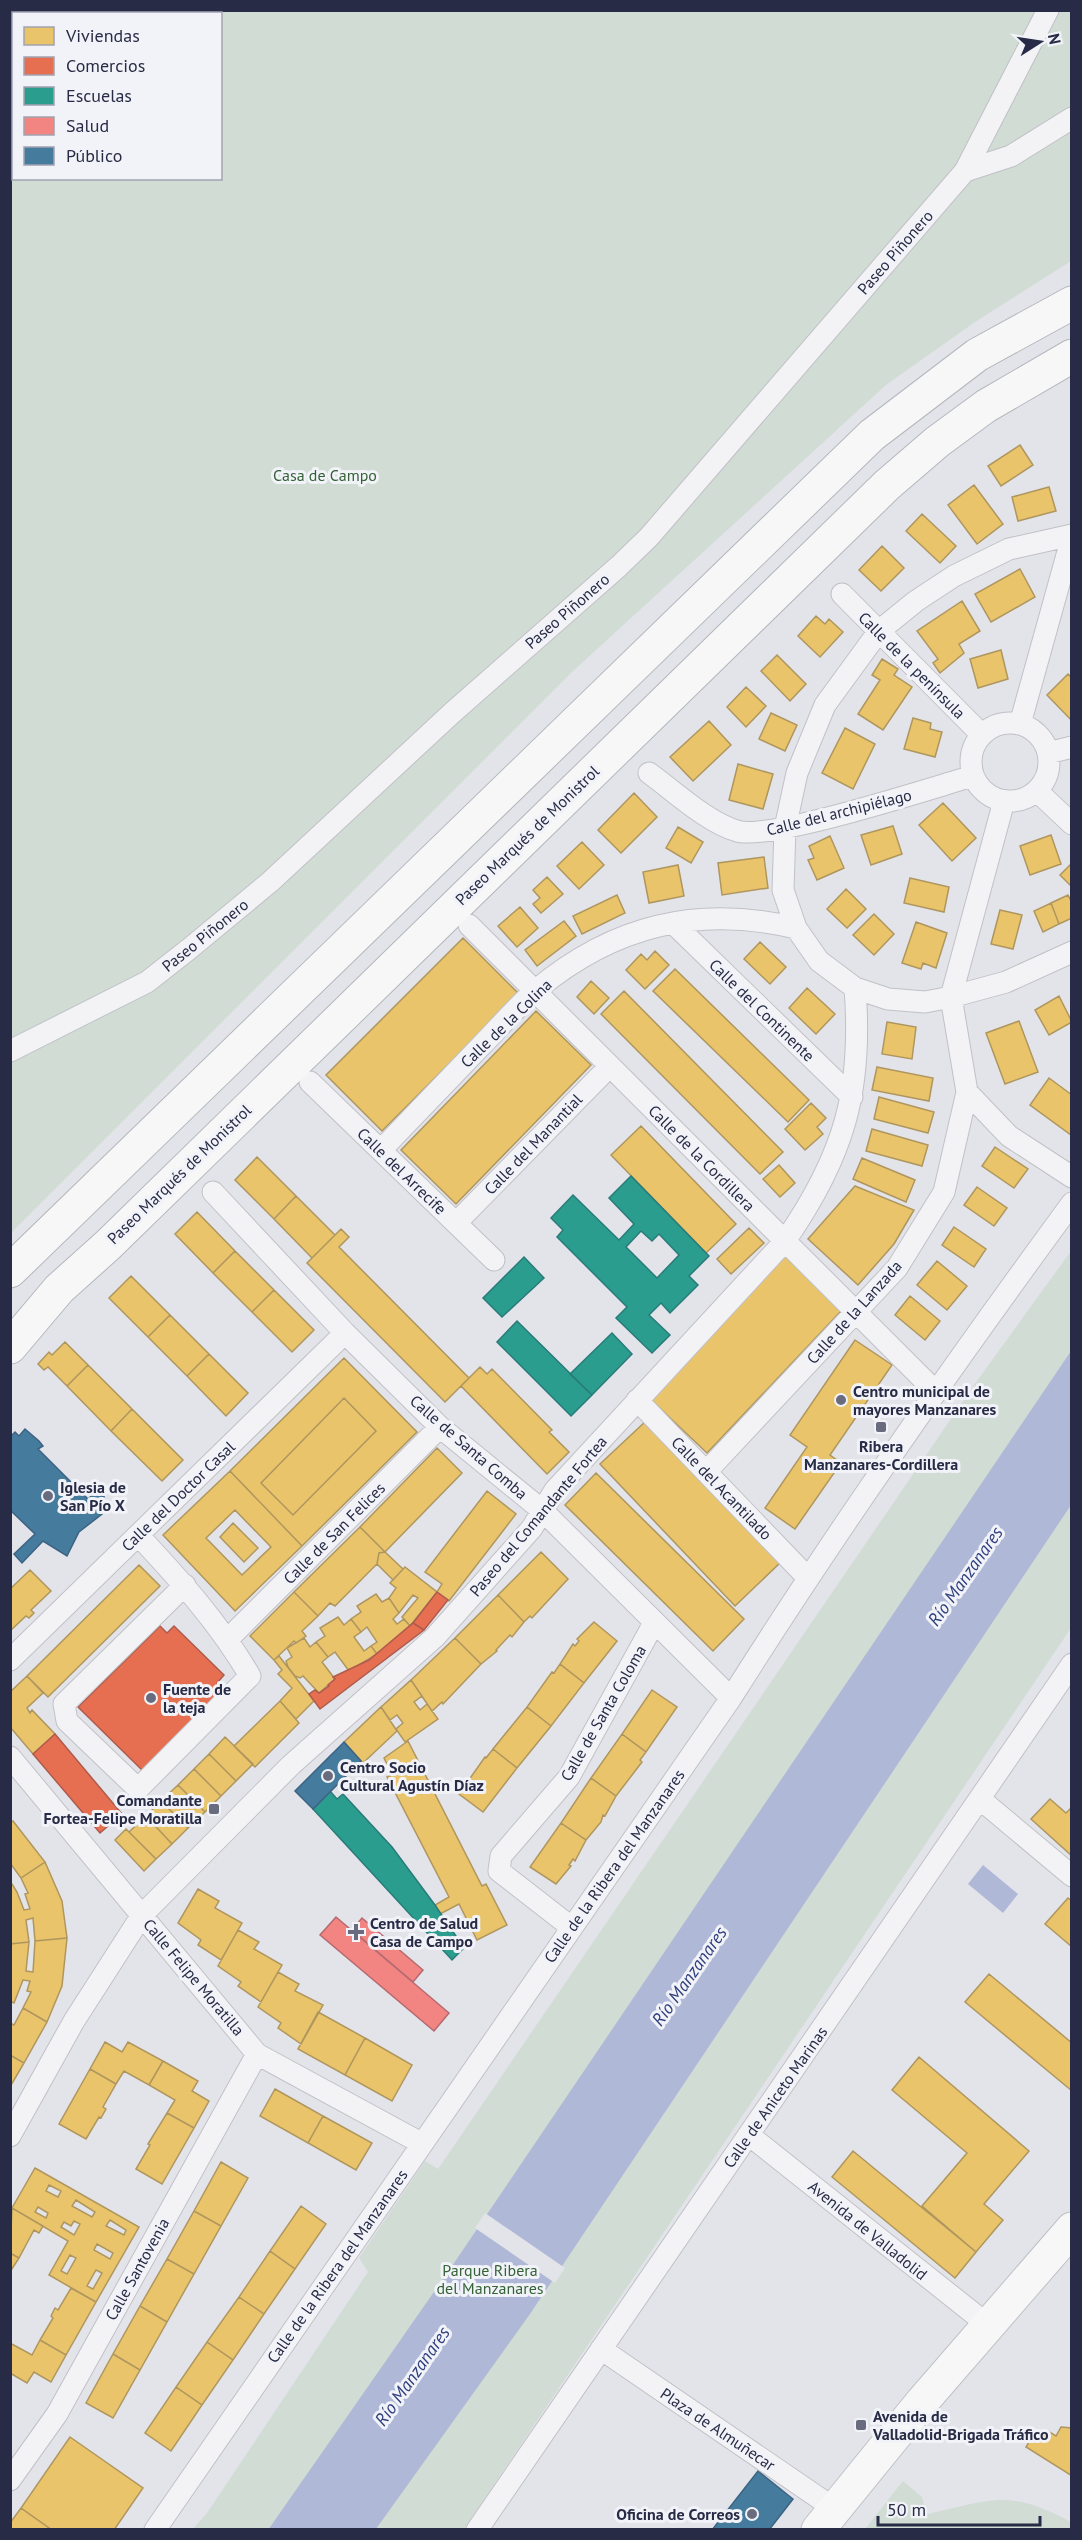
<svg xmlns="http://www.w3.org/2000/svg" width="1082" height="2540" viewBox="0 0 1082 2540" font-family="'PT Sans',sans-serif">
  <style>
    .green { fill: #d1dcd4; fill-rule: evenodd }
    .water { fill: #afb9d7 }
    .pier { fill: #e3e4e9 }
    .homes { fill: #e9c46a; stroke: #af965f; stroke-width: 1.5; fill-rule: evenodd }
    .shops { fill: #e76f51; stroke: #ae5b4d; stroke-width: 1.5 }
    .schools { fill: #2a9d8f; stroke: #297b79; stroke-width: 1.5; fill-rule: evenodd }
    .health { fill: #f28482; stroke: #b56970; stroke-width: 1.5 }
    .public { fill: #457b9d; stroke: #3c6383; stroke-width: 1.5 }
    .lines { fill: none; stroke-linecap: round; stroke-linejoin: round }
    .minor-casing { stroke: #c0c1c7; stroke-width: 23 }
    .primary-casing { stroke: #bfc1c7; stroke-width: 35 }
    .motorway-casing { stroke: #b5b7be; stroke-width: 35 }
    .minor { stroke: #f3f3f6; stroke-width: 21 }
    .primary { stroke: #f7f7f7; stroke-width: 33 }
    .motorway { stroke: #f7f7f7; stroke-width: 33 }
    .poi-dot { fill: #696c7e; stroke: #f1f3f8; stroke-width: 2 }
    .labels { text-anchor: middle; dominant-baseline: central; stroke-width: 6; stroke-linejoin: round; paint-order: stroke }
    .street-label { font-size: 16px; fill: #282b45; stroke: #f1f3f8 }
    .park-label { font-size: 16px; fill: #346236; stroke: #f1f3f8 }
    .poi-label { font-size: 16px; font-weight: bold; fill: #282b45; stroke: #f1f3f8; text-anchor: start }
    .water-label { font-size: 18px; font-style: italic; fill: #2e3d7d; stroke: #f1f3f8 }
  </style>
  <rect width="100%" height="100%" fill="#e3e4e9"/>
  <!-- green -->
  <path class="green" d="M10,11h1062l-1,250 -96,61 -89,63 -313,286 -562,562zM14,14h206v164h-206z
    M1071,1251v377l-607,901 -272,1 15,-17 161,-241 -9,-14 66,-97 13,8 536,-784z
    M903,2481l19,16 5,17c65,-14 81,-26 144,8v7h-206z"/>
  <!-- water -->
  <path class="water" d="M1071,1351v154l-541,809 -154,215 -108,1 184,-264z
    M983,1865l35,29 -15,19 -35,-29z"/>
  <!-- pier -->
  <path class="pier" d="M485,2213l80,55 -10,15 -80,-55z"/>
  <!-- homes -->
  <path class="homes" d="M1020,445l13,20 -32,21 -13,-20z
    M974,485l29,39 -26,20 -29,-39z
    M1049,487l7,24 -38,10 -6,-24z
    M922,514l34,32 -16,17 -34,-32z
    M882,546l22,22 -23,23 -22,-21z
    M1020,569l15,28 -44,25 -16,-28z
    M962,601l18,30 -21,13 5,9 -24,20 -7,-10 5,-4 -21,-28z
    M816,616l9,8 4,-5 14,13 -23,25 -22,-21z
    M1001,650l7,29 -30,9 -8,-29z
    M777,655l29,29 -16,17 -29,-30z
    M882,659l16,10 -4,6 18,12 -29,43 -25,-16 22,-34 -8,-5z
    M1068,674l4,4v43l-25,-26z
    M746,687l20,19 -20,21 -19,-20z
    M771,713l26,12 -12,26 -26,-12z
    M913,718l18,5 -1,6 12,3 -7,25 -31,-8z
    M709,721l22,24 -38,36 -23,-24z
    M845,728l30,16 -22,45 -31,-16z
    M738,764l35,10 -10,35 -34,-9z
    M634,793l23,24 -36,36 -23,-23z
    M943,803l33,35 -24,23 -33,-36z
    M893,826l9,28 -31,11 -10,-30z
    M678,827l25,15 -12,21 -25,-15z
    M1051,835l10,29 -31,11 -10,-29z
    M830,836l14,32 -27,12 -9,-20 6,-2 -5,-12z
    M582,842l22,23 -25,24 -22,-23z
    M764,857l4,31 -46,7 -4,-32z
    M1072,863v24l-12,-12z
    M678,865l6,31 -35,7 -6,-31z
    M547,877l16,17 -22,19 -8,-9 7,-6 -7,-8z
    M910,878l39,9 -5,25 -40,-9z
    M846,889l20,20 -19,19 -20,-19z
    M617,895l8,18 -43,21 -9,-18z
    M1068,895l4,8v15l-13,6 -8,-21z
    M1051,903l8,21 -16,8 -9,-21z
    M520,907l18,21 -21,19 -19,-21z
    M1000,910l22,5 -9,34 -22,-5z
    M874,914l20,20 -20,21 -21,-20z
    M564,921l12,15 -39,30 -12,-16z
    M916,922l31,11 -11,35 -13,-5 -2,6 -19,-6z
    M463,938l56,56 -137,137 -56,-56z
    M760,942l26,25 -16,17 -26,-25z
    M655,951l14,14 -24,24 -19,-19 15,-16 6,6z
    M675,969l134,131 -21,22 -135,-131z
    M591,981l18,17 -15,16 -17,-17z
    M807,988l28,26 -19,20 -27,-26z
    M624,991l159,161 -23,22 -159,-160z
    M1059,996l13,26 -23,13 -14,-25z
    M536,1011l55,54 -135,139 -55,-54z
    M1019,1021l19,51 -33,12 -19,-51z
    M887,1022l29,5 -4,32 -30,-5z
    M877,1067l56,11 -4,23 -57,-11z
    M1049,1078l23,17 -1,40 -41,-30z
    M879,1097l55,15 -6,21 -54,-14z
    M811,1103l15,15 -9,9 6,7 -18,16 -20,-21z
    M641,1126l95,98 -30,29 -95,-98z
    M872,1129l56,16 -6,21 -56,-15z
    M995,1147l33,22 -14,19 -32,-22z
    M257,1157l39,39 -22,23 -39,-39z
    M862,1158l53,22 -9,22 -53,-23z
    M779,1165l16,18 -15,14 -17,-18z
    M855,1186l59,24 -20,34 -36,41 -50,-46z
    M977,1187l30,21 -13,18 -30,-21z
    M296,1196l39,39 -23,23 -38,-39z
    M197,1212l38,39 -22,22 -38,-39z
    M954,1227l32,22 -12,18 -32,-22z
    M749,1228l15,15 -33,31 -14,-15z
    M341,1229l8,8 -10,10 130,131 -24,24 -138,-139z
    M235,1251l39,39 -22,22 -39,-39z
    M785,1256l57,54 -135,143 -57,-54z
    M937,1261l30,25 -20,24 -30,-25z
    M131,1276l39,39 -22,22 -39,-39z
    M274,1290l40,40 -22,22 -40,-40z
    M910,1296l30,25 -15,19 -30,-25z
    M170,1315l39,39 -22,22 -39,-39z
    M855,1340l37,25 -62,90 11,8 -46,66 -30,-21 42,-61 -17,-12z
    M65,1342l23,23 -21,21 -19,-19 -4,3 -6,-6 11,-12 3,3z
    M209,1354l39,39 -22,23 -39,-40z
    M344,1358l73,74 -115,114 -72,-75zM344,1398l32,33 -83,84 -32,-32z
    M88,1365l44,44 -21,22 -44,-45z
    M480,1367l7,7 5,-5 60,61 -3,2 20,20 -22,22 -86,-88z
    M344,1398l32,33 -83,84 -32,-32z
    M132,1409l51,51 -21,21 -51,-50z
    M647,1420l135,141 -47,45 -135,-142z
    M437,1448l25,25 -77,79 -25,-25z
    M230,1471l72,75 -67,65 -72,-76zM235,1510l36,37 -29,28 -36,-37z
    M596,1473l148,146 -31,32 -148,-146z
    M487,1491l29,23 -67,87 -12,-9 5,-8 -17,-12z
    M233,1523l25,25 -14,14 -24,-25z
    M360,1527l25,25 -6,1 -2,11 -42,42 -5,-3 -12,13 -24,-24z
    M385,1552l18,17 -10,11 -16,-16 2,-11z
    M541,1552l27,27 -36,39 -2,-2 -6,6 -26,-27z
    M139,1565l21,21 -112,111 -21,-21z
    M405,1567l32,25 -27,34 -8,-9 16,-19 -5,-3 -14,18 -10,-15 7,-10 -6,-5z
    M30,1570l21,21 -20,19 3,3 -5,5 -3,-2 -16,15v-42z
    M294,1592l24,24 -16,15 4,5 -10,7 -2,-2 -20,19 -24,-24z
    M376,1594l6,8 7,-4 10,15 -6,6 4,5 7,-5 6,7 -33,28 -6,-8 6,-4 -10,-15 -6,5 -10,-13 10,-7 -4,-6z
    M498,1595l26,27 -12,15 -2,-2 -14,15 1,1 -16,13 -26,-26z
    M338,1617l6,8 7,-6 10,13 -7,5 10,14 7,-5 6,8 -28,17 -14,-19 -7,5 -12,-15 9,-6 -5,-8z
    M594,1622l23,19 -33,42 -24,-19 13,-20 2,2 4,-5 -2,-2z
    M304,1638l6,9 6,-5 12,15 -6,5 13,17 -16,14 -16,-17 -3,2 -5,-2 -7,-9 -2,-6 6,-4 -5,-9z
    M455,1638l26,26 -38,40 -1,-2 -10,9 -21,-31z
    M279,1656l35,45 -18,18 -16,-18 12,-13 -14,-14 4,-4 -8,-10z
    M560,1664l24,19 -33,43 -24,-19 25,-35 2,1z
    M27,1676l16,17 -16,15 3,5 2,-3 23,24 -22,20 -23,-27v-35z
    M411,1680l11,16 -8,6 6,8 7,-6 11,15 -33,23 -9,-13 7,-6 -6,-8 -7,5 -9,-13z
    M652,1690l25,17 -31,45 -24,-18z
    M280,1701l19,22 -44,44 -21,-21z
    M381,1707l16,24 -34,32 -19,-21z
    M527,1707l24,19 -34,42 -24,-19z
    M622,1734l24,18 -6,8 2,2 -26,34 -25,-18z
    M225,1737l28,27 -17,17 -27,-27z
    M408,1741l74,145 4,-2 21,41 -30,15 -18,-36 -19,10 -5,-9 14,-8 -62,-120 5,-2 -8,-17z
    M493,1749l24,19 -34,44 -24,-18 26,-37 1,1z
    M209,1754l27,27 -15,15 -27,-27z
    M194,1769l27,27 -16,16 -27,-27z
    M591,1778l25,18 -11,20 -2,-1 -2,7 -15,18 -25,-17z
    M178,1785l27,27 -17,16 -27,-27z
    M1050,1799l16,14 6,-6v49l-41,-37z
    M161,1801l27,27 -16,16 -26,-28z
    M146,1816l26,28 -16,15 -27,-27z
    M13,1821l32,41 -24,16 -11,-15v-40z
    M561,1823l25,17 -11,21 -2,-2 -4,6 2,1 -15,18 -26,-17z
    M126,1829l30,30 -12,12 -29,-31z
    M45,1862l17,39 5,37 -32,3 -2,-23 -7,2 3,22 -19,2v-59l2,-1 5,8 7,18 6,-1 -5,-15 3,-1 -7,-15z
    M198,1889l21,12 -4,7 27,15 -21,37 -23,-15 3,-5 -23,-17z
    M1068,1898l4,3v46l-27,-23z
    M238,1930l21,12 -5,7 28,16 -21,37 -23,-16 3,-4 -23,-16z
    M67,1938l-5,48 -15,36 -24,-14 8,-16 -4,-1 3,-10 -7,-1 -9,23 -4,-2v-57l19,-2 -3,29 7,1 2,-31z
    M278,1972l21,12 -4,7 28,14 -22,39 -23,-16 3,-5 -23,-16z
    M989,1974l83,69v48l-107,-89z
    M23,2008l24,14 -23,41 -14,-8v-32l4,2z
    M318,2012l47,26 -20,37 -47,-26z
    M365,2038l47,27 -20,36 -47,-26z
    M105,2042l17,10 6,-10 35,19 -14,24 -25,-14 -8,13 -26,-15z
    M10,2055l14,8 -14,24z
    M919,2057l110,94 -45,53 19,16 -27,32 -54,-46 45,-53 -75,-63z
    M163,2061l35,20 -6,10 17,10 -15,27 -27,-15 8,-13 -26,-15z
    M90,2069l26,15 -13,23 3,2 -5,9 -2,-1 -13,22 -27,-15z
    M275,2089l48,27 -15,27 -48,-27z
    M167,2113l27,15 -32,56 -26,-15 14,-24 -2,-1z
    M323,2116l49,27 -16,27 -48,-27z
    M853,2151l123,101 -21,26 -123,-101z
    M221,2162l27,16 -27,48 -27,-15z
    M35,2168l104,59 -43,75 -47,-27 19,-34 -56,-33zM49,2185l12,6 -3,6 -12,-6zM76,2200l19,12 -3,5 -20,-11zM38,2207l10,6 -2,5 -11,-6zM110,2220l16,10 -2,5 -18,-9zM74,2221l6,3 -6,11 -13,-8 3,-5 7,4zM97,2244l16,9 -3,6 -16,-9zM70,2255l6,3 -9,16 -6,-3zM96,2270l6,3 -9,16 -6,-3z
    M301,2206l25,18 -31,45 -25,-18z
    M12,2208l31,18 -4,7 -5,-3 -15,28 -9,-5z
    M194,2211l27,15 -27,48 -27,-15z
    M270,2251l25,18 -31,45 -25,-17z
    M10,2253l9,5 -9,14z
    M167,2259l27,15 -27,48 -27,-16z
    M71,2288l25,14 -30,53 -26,-15 13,-22 -2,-2 4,-8 3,2z
    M239,2297l25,17 -31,46 -26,-18z
    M140,2306l27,16 -27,48 -27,-16z
    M40,2340l26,15 -15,27 -17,-10 -7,11 -17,-10v-30l22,12z
    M207,2342l26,18 -31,45 -26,-18z
    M113,2354l27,16 -27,48 -27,-15z
    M176,2387l26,18 -31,46 -26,-18z
    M1061,2427l11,1v48l-46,-29 8,-13 14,-3 8,5z
    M70,2437l73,51 -29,42h-62l-31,-22z
    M21,2508l31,22h-42v-7z"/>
  <!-- shops -->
  <path class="shops" d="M437,1592l11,8 -24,30 -11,-7z
    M413,1623l11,7 -104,79 -11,-15 6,-4 4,3 10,-7 -1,-1 7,-6 -2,-2 36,-17z
    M160,1626l7,7 7,-7 50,49 -7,8 7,7 -81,81 -65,-64z
    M55,1734l67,80 -22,19 -67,-79z"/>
  <!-- schools -->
  <path class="schools" d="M631,1176l78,80 -20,20 9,9 -28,28 -9,-10 -12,12 21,20 -18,18 -36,-35 11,-11 -70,-70 6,-7 -12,-12 22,-23 46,45 15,-16 -25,-26zM641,1231l11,10 7,-7 20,21 -22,23 -31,-31z
    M524,1257l20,21 -42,39 -19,-19z
    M517,1321l75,74 -21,21 -74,-74z
    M612,1333l20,21 -40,41 -22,-21z
    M330,1791l7,8 6,-5 49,53 43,58 29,43 -12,12 -139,-151z"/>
  <!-- health -->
  <path class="health" d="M336,1917l113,96 -15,18 -114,-96z
    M362,1918l61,52 -10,12 -61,-52z"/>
  <!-- public -->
  <path class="public" d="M25,1429l14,12 4,5 -5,3 50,50 10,-9 6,5v5l-7,6 5,8 -23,18 -12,24 -24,-15 -21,22 -8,-9 21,-20 -25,-24v-73l5,-5 4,4z
    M344,1742l17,19 -48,48 -18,-18z
    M758,2471l35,28 -24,31h-57z"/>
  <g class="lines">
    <defs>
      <path id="minor" d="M965,171l83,-161
        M1072,535l-63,14 -55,27 -38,25 -37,30 -54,74 -28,68 -12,55 -2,62 13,38 23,33 36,27 33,11 37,3 26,-5 55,-15 66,-30
        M842,594l140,141
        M971 762a39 39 0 1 1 78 0a39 39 0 1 1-78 0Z
        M1020,724l52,-187
        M1048,753l24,-6
        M649,773c25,18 59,50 88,58 32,10 194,-43 236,-55
        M1037,791l35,33
        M673,923l179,174
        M469,925l466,466
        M10,1051l137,-69 42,-33 81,-67 182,-169 167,-147 30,-29 316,-366 46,-15 61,-38
        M310,1082l184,178
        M967,1092l42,44 63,41
        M381,1150c33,-34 65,-68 98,-102 19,-19 37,-41 57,-58 78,-65 162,-85 260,-62
        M213,1192l132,141 95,94 103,84 188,187
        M456,1223l154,-157
        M637,1400l170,177
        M706,1472l191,-204 47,-76 23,-100 -16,-95 53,-196
        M138,1535c42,45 81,88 112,141l-112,113 -71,-68 -3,-17 121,-119
        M228,1639l212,-212
        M10,1660l335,-327
        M10,1757l247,297 164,89
        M980,1799l92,77
        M571,1927l-72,-56 2,-15 68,-79 85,-154
        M749,2135l239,190
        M10,2136l64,-115 68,-106 149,-150 144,-128 97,-109 23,-38 230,-249c59,-85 78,-150 70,-253
        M601,2349l234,160
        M10,2480l47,-66 200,-360
        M155,2530l576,-832c107,-170 222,-333 341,-495
        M477,2530l595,-866"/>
      <path id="primary" d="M818,2530l104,-128 150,-173"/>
      <path id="motorway" d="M10,1271l862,-836 105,-80 95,-52
        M10,1347l49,-58 49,-44 779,-760 50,-43 49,-36 86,-50"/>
    </defs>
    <!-- minor casing -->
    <use href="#minor" class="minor-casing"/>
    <!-- primary casing -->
    <use href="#primary" class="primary-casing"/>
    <!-- motorway casing -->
    <use href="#motorway" class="motorway-casing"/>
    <!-- minor -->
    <use href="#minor" class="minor"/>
    <!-- primary -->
    <use href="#primary" class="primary"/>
    <!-- motorway -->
    <use href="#motorway" class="motorway"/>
  </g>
  <!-- markers -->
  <g class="poi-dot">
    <circle cx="841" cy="1400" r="6"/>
    <rect x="875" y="1421" width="12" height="12" rx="3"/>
    <circle cx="48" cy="1496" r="6"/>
    <circle cx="151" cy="1698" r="6"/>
    <circle cx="328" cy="1776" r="6"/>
    <rect x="208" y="1803" width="12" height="12" rx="3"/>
    <path d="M353 1923h6v6h6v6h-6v6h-6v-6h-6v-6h6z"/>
    <rect x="855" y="2419" width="12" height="12" rx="3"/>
    <circle cx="752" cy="2514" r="6"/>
  </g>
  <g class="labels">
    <!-- street labels -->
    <g class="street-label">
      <text transform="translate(895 252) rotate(-49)">Paseo Piñonero</text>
      <text transform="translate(567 611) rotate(-41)">Paseo Piñonero</text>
      <text transform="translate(912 665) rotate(45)">Calle de la península</text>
      <text transform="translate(839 812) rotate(-14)">Calle del archipiélago</text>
      <text transform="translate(527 835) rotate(-44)">Paseo Marqués de Monistrol</text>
      <text transform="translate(205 935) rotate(-39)">Paseo Piñonero</text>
      <text transform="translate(762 1010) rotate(44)">Calle del Continente</text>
      <text transform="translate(506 1023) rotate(-44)">Calle de la Colina</text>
      <text transform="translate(533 1144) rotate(-46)">Calle del Manantial</text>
      <text transform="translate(702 1158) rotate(45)">Calle de la Cordillera</text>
      <text transform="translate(402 1171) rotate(44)">Calle del Arrecife</text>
      <text transform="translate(179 1174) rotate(-44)">Paseo Marqués de Monistrol</text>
      <text transform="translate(854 1312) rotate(-48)">Calle de la Lanzada</text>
      <text transform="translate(469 1447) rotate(41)">Calle de Santa Comba</text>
      <text transform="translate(722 1488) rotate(46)">Calle del Acantilado</text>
      <text transform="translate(178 1496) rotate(-44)">Calle del Doctor Casal</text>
      <text transform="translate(538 1516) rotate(-50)">Paseo del Comandante Fortea</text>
      <text transform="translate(334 1533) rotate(-45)">Calle de San Felices</text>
      <text transform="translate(603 1713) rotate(-60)">Calle de Santa Coloma</text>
      <text transform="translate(614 1866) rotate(-55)">Calle de la Ribera del Manzanares</text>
      <text transform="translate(194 1977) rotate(50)">Calle Felipe Moratilla</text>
      <text transform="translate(775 2097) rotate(-55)">Calle de Aniceto Marinas</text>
      <text transform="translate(868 2230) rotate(39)">Avenida de Valladolid</text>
      <text transform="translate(337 2266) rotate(-55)">Calle de la Ribera del Manzanares</text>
      <text transform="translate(137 2269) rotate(-61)">Calle Santovenia</text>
      <text transform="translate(718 2429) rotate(34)">Plaza de Almuñecar</text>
    </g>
    <!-- park labels -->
    <g class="park-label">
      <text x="325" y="475">Casa de Campo</text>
      <text x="490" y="2270">Parque Ribera<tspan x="490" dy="18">del Manzanares</tspan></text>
    </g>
    <!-- poi labels -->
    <g class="poi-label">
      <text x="853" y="1391">Centro municipal de<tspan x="853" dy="18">mayores Manzanares</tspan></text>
      <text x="881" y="1446" text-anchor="middle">Ribera<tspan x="881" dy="18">Manzanares-Cordillera</tspan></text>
      <text x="60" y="1487">Iglesia de<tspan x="60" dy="18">San Pío X</tspan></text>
      <text x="163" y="1689">Fuente de<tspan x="163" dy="18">la teja</tspan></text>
      <text x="340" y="1767">Centro Socio<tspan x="340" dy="18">Cultural Agustín Díaz</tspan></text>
      <text x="202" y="1800" text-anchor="end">Comandante<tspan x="202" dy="18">Fortea-Felipe Moratilla</tspan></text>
      <text x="370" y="1923">Centro de Salud<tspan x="370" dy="18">Casa de Campo</tspan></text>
      <text x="873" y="2416">Avenida de<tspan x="873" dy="18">Valladolid-Brigada Tráfico</tspan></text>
      <text x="740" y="2514" text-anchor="end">Oficina de Correos</text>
    </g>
    <!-- water labels -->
    <g class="water-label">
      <text transform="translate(965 1576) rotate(-55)">Río Manzanares</text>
      <text transform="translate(689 1976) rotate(-55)">Río Manzanares</text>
      <text transform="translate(412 2376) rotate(-55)">Río Manzanares</text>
    </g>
  </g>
  <!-- border -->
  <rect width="1082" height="2540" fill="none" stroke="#282b45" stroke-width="24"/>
  <!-- legend -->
  <rect x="12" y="12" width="210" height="168" fill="#f1f3f8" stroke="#a1a3b0" stroke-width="1.5"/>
  <rect x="24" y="27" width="30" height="18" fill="#e9c46a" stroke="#a1a3b0" stroke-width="1.5"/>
  <text x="66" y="42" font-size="18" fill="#282b45">Viviendas</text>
  <rect x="24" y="57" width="30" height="18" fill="#e76f51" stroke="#a1a3b0" stroke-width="1.5"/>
  <text x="66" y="72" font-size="18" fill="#282b45">Comercios</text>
  <rect x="24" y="87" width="30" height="18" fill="#2a9d8f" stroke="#a1a3b0" stroke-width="1.5"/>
  <text x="66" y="102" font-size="18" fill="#282b45">Escuelas</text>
  <rect x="24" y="117" width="30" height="18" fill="#f28482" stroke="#a1a3b0" stroke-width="1.5"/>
  <text x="66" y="132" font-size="18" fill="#282b45">Salud</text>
  <rect x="24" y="147" width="30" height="18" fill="#457b9d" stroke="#a1a3b0" stroke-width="1.5"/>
  <text x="66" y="162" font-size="18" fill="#282b45">Público</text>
  <!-- north arrow -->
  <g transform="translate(1040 42) rotate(78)" stroke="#f1f3f8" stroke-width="4.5" paint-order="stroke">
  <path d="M0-4.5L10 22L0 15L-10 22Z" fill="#282b45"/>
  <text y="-9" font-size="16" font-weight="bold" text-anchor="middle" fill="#282b45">N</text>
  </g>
  <!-- scale -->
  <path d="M878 2516v9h162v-9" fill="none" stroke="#282b45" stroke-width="3"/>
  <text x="887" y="2516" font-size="18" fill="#282b45" stroke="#f1f3f8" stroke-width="4.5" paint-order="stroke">50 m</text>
</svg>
